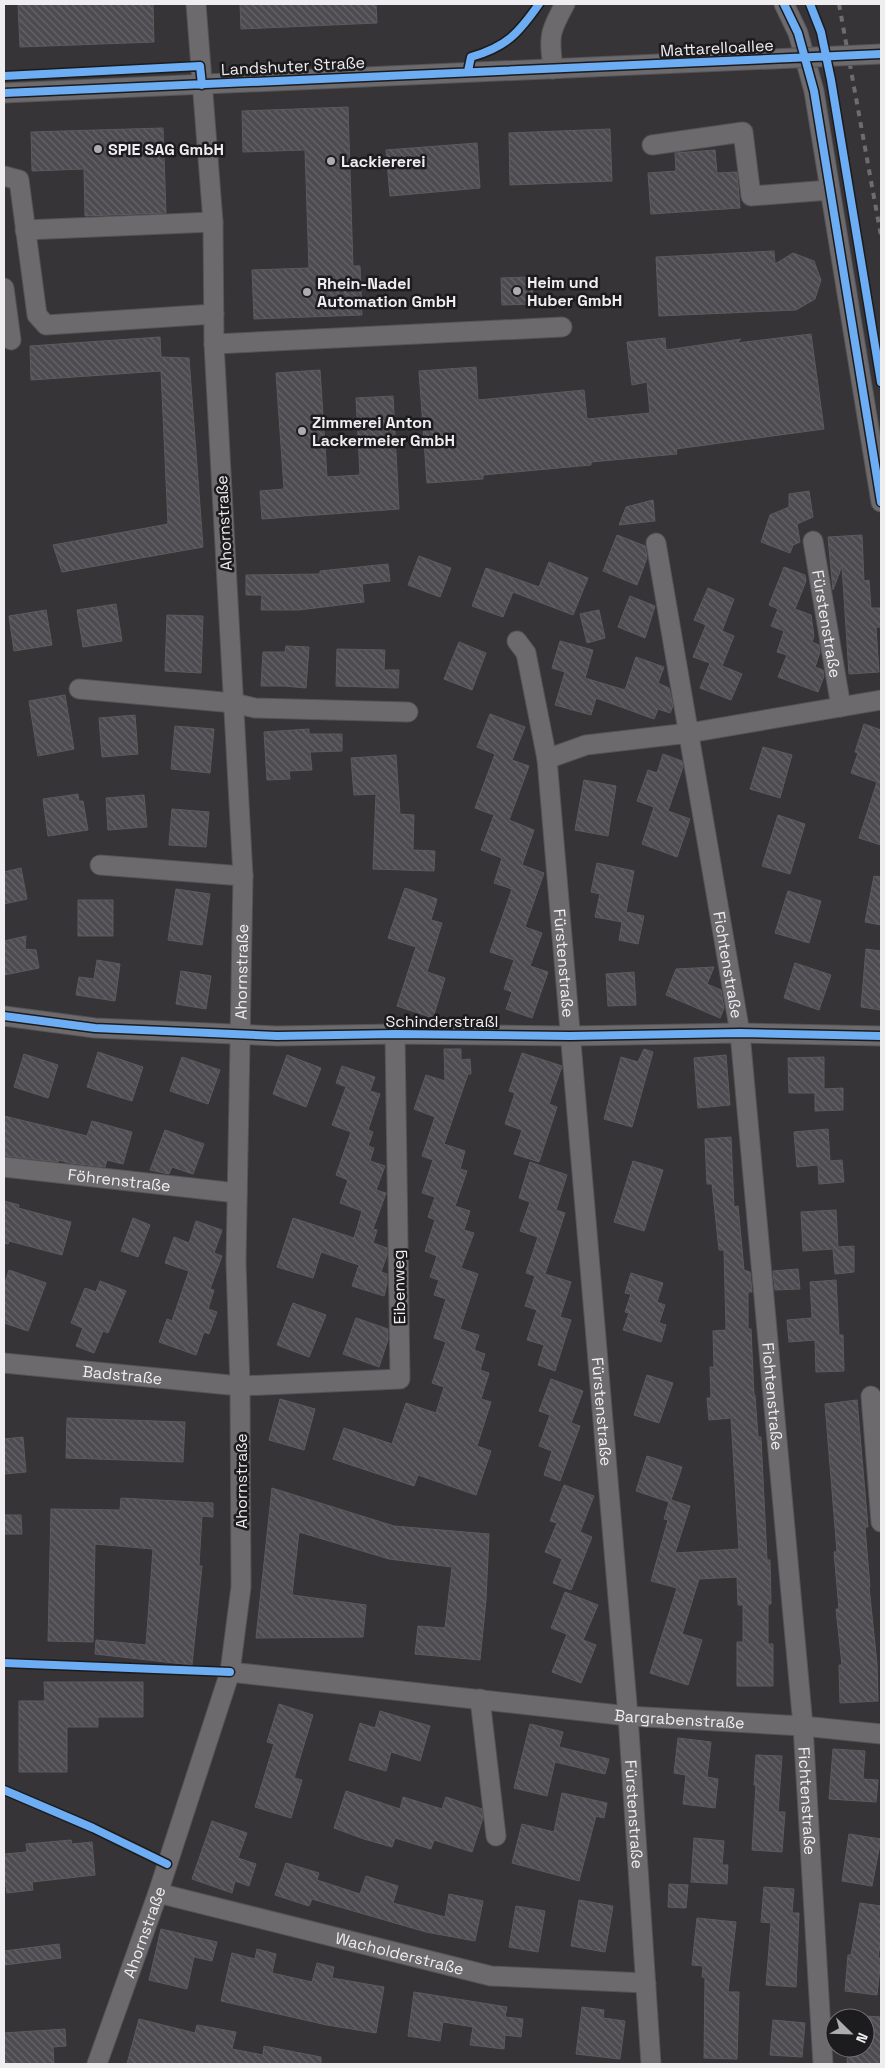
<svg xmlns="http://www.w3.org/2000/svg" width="885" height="2068" viewBox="0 0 885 2068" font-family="'Space Grotesk',sans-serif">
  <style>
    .building { fill: url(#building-back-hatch); stroke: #5b5a5c }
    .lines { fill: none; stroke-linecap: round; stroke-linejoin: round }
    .minor-casing { stroke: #545355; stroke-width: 21 }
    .minor { stroke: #6c6a6d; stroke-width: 19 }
    .rail { stroke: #6d6c6e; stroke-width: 4; stroke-dasharray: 6 6; stroke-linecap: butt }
    .minor-bridge-casing { stroke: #545355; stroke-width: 21; stroke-linecap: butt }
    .minor-bridge { stroke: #6c6a6d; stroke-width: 19 }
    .cycleway-casing { stroke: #1c1b1d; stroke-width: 11 }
    .cycleway { stroke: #6dadf4; stroke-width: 8 }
    .poi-dot { fill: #aeacaf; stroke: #1c1b1d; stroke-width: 2 }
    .labels { text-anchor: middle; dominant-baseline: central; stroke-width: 5; stroke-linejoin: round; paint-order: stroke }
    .street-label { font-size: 16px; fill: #efedf0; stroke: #1c1b1d }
    .poi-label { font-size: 16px; font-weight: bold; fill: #efedf0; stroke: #1c1b1d; text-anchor: start }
  </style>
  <defs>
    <pattern id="building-back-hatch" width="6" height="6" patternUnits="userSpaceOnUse" patternTransform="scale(1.25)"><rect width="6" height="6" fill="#4e4b50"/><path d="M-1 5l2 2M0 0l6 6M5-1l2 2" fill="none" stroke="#68656a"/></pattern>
  </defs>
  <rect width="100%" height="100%" fill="#363437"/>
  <!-- building -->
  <path class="building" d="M18,4h135l1,38 -134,5z
    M240,4h136l1,19 -136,6z
    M348,107l5,159h7l2,49 -108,4 -2,-49 57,-2 -4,-118 -62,2 -1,-41z
    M163,128l3,85 -81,3 -1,-47 -52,2 -1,-39z
    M610,129l2,52 -102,4 -1,-52z
    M477,143l3,45 -90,8 -4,-46z
    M715,150l2,23 20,-1 3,36 -89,6 -3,-41 28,-2 -1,-18z
    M774,251l1,13 18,-11 21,8 7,19 -6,19 -19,11 -137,6 -3,-59z
    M532,277l1,27 -31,1 -1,-27z
    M811,334l13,95 -148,20 1,5 -86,8v3l-108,10v4l-56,4 -8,-112 57,-4 2,33 106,-10 3,29 63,-6 -3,-31 -15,3 -5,-43 38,-4 1,12 75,-11 -4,4z
    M160,337l1,20 28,1 14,189 -141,25 -9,-27 115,-21 -7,-153 -130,9 -1,-34z
    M320,370l7,107 33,-2 -4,-77 37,-2 6,113 -137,10 -2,-28 24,-2 -8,-116z
    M809,491l4,26 -16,7 3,18 -7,3 -3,8 -29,-11 9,-27 19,-8v-13z
    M653,500l2,21 -36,4 7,-18z
    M617,535l28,11 2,12 -10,27 -34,-14z
    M862,535l2,46 5,-1 2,28h10v19h-5l3,45 -30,2 -7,-108 -9,24 -5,-53z
    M419,556l32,12 -11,29 -32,-12z
    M549,562l39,16 -15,37 -60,-23 -10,25 -31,-11 14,-38 53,19z
    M388,564l2,17 -28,3 2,18 -65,8h-38l1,-15h-16v-20l74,-1v-3z
    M784,567l21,8 1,6 -11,28 16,6 3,21 -2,6 7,3 1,7 -5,15 8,3 1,6 -6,16 -40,-15 9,-22 -10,-3 7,-21 -13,-5 7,-17 -9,-4z
    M708,588l26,11 -12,32 12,5 -12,30 20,8 -11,26 -31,-12 10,-25 -17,-6 13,-32 -12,-5z
    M630,596l25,10 -10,32 -27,-11z
    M116,604l6,37 -39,6 -6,-37z
    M46,610l6,35 -38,6 -5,-35z
    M599,610l6,28 -18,5 -7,-29z
    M167,615l36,1 -2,57 -36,-2z
    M560,641l33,9 -8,28 40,12 11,-33 28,10 -6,16 11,5 4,18 -3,7 -12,-4 -4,10 -58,-21 -5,17 -36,-10 10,-33 -13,-4z
    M459,642l27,11 -14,37 -28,-11z
    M286,646l23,1 -3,41 -22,-2h-23l2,-34h22z
    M337,649l48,1 -1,20h15l-1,18 -62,-2z
    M65,695l9,54 -36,7 -9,-55z
    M490,714l35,13 -13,33 17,6 -20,54 25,10 -12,35 22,8 -19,54 17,6 -12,33 18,6 -16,46 -26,-9 6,-17 -8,-3 10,-29 -24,-8 22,-63 -18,-6 8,-25 -21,-8 13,-35 -19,-7 20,-54 -18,-7z
    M135,715l3,39 -36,3 -3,-39z
    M864,724l17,6v115l-22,-7 18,-56 -26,-9 7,-20 -3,-1z
    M175,726l39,3 -4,44 -39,-4z
    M309,729v5h33v17l-32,1 2,18 -23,1 1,8 -23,1 -3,-48z
    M763,747l29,8 -12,43 -30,-9z
    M663,754l19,7 1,6 -15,44 22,8 -13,38 -35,-13 12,-37 -17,-6 11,-31 9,3z
    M396,755l4,59 14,1 -1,35 22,1 -1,20 -61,-2 3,-75 -22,1 -3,-37z
    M584,780l32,6 -8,50 -33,-6z
    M78,794l1,7h4l5,29 -40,6 -5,-37z
    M144,795l3,32 -39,3 -2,-32z
    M172,809l37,3 -3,35 -37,-2z
    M778,815l27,9 -15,50 -28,-8z
    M597,863l37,8 -8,41 18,4 -6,28 -19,-4 3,-18 -27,-5 5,-23 -9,-2z
    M21,868l6,31 -23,5v-32z
    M874,876l7,1v48l-16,-3z
    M405,888l32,11 -6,21 11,3 -15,49 18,6 -12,40 -36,-12 19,-59 -28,-9z
    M176,889l34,5 -8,51 -34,-5z
    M788,891l33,10 -12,42 -34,-10z
    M78,900h35v36h-35z
    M26,936l-1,13 11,1 3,18 -35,7v-34z
    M866,949l15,2v59l-20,-3z
    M97,960l23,4 -5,37 -39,-6 3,-18 15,2z
    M795,963l36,12 -12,35 -35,-12z
    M714,967l-7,17 14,6 3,18 -4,10 -54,-23 10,-26z
    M181,971l30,5 -5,33 -30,-5z
    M634,972l2,33 -28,1 -2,-32z
    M444,1049h17v11l9,-1 1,15h-3l-24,70 21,7 -5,18 7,2 -12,35 15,5 -6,19 10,3 -13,35 17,6 -18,55 19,6 -5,15 11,4 -5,16 9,3 -8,26 10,3 -14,44 14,5 -15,44 -58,-20 -4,11 -81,-27 11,-31 48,16 14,-41 30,10 8,-26 -12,-4 14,-41 -12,-4 12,-39 -12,-4 5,-15 -9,-3 7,-21 -12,-5 10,-31 -7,-3 7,-20 -13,-4 11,-33 -11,-4 13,-39 -21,-8 12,-34 19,6z
    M644,1049l9,3 -21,75 -28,-8 17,-62 17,5z
    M98,1052l45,15 -11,34 -45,-14z
    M522,1053l40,13 -13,38 8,3 -18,55 -25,-8 8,-24 -17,-6 10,-31 -6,-2z
    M24,1054l34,11 -10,33 -34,-11z
    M287,1055l34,13 -15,39 -33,-13z
    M726,1055l4,50 -32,3 -4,-50z
    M182,1057l38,13 -12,34 -38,-13z
    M824,1057v32l19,-1v22l-28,1v-18h-26l-1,-35z
    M342,1066l33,11 -5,14 10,3 -12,36 5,2 -5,14 6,2 -4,13 15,5 -9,24 10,3 -13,36 4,1 -4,13 14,5v7l-6,17 6,2v10l-3,12 -32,-10 7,-21 -38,-13 -8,26 -36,-11 16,-49 61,20 8,-27 -22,-8 8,-23 -12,-5 15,-43 -19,-7 14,-38 -10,-4z
    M4,1116l83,20 5,-15 40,11 -9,32 -16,-4 -2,7 -36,-4 -10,-3 -1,2 -53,-6z
    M828,1129l2,32 12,-1 2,22 -25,2 -1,-19 -21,2 -3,-35z
    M165,1130l39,14 -11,30 -21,-7 -3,7 -19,-4z
    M731,1137l3,70 4,-1 6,64 6,2 2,20h-4v37h3l3,66h1l3,42h3l6,123h3l1,44h-3v40h5v42h-36v-44h6v-37h-5l-1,-28 -38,2 -17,55 20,6 -14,45 -38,-12 27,-85 -26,-7 17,-61 -4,-1 5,-17 -33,-11 11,-35 35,11 -11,33 19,6 -15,47 64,-4 -8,-131 -22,2 -2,-22h4l-1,-31h4l-1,-36 13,-1 -2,-80h-5l-7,-66h-5l-2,-45z
    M633,1161l30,9 -19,61 -30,-9z
    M530,1162l37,13 -11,35 9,3 -20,61 26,8 -11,35 11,3 -16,51 -17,-6 6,-20 -17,-5 10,-30 -12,-4 10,-30 -9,-3 12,-36 -18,-6 10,-29 -11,-4z
    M4,1201l15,4 -1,3 53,14 -9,33 -53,-14 -1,3 -4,-1z
    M836,1210l2,37 16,-1v26l-19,2 -2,-25 -30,2 -2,-39z
    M133,1218l17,7 -12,32 -17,-6z
    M196,1221l26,9 -8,23 8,3 -12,33 4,1 -6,19 9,3 -8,22 -5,-2 -8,23 -37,-13 8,-23 5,2 17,-50 -24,-8 9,-26 15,6z
    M798,1269l2,20 -25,1 -2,-19z
    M9,1270l37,13 -18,48 -24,-8v-37z
    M631,1273l32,10 -6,19 8,3 -6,18 7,2 -5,17 -38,-12 6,-17 -4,-1 6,-18 -6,-1z
    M836,1280l3,55h4l1,36 -28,1 -1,-32 -26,2 -2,-22 25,-2 -2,-36z
    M100,1281l26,10 -18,42 -5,-2 -9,22 -18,-7 7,-18 -12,-5 14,-35 11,4z
    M293,1303l33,12 -17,42 -32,-12z
    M356,1318l32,11v11l-9,27 -36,-13z
    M647,1375l26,8 -14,40 -25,-8z
    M551,1379l32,12 -12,32 9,3 -20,55 -16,-6 8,-24 -13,-5 11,-31 -11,-4z
    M280,1399l35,10 -11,41 -35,-10z
    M857,1400l11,127h-3l5,60h-1l8,77 1,37 -38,2 -1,-38h3l-6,-56h3l-5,-57h3l-12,-148z
    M67,1418l118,4 -2,40 -117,-4z
    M23,1437l3,35 -22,2v-35z
    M564,1485l30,11 -14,36 12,5 -21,53 -18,-7 9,-24 -17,-7 12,-29 -7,-2z
    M272,1488l122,38 95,8 -3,66 -6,60 -65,-6 3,-28 27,2 7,-61 -63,-8 -90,-27 -7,63 74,10 -3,32 -107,1z
    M121,1498l92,5v14l-11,-1 -3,50h3l-10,99 -97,-11 1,-14 50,5 7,-96 -58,-5 -2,98 -45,-1 3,-132 69,1z
    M4,1515h17l1,19h-18z
    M565,1592l33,13 -15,35 13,5 -15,38 -29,-11 15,-38 -16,-6z
    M44,1682h99v35h-45v10h-31v45h-48v-71h26z
    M279,1704l34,11 -19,63 8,2 -11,38 -36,-11 19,-63 -7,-2z
    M380,1711l50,15 -10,35 -29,-9 -5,19 -37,-11 11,-37 15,5z
    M530,1724l33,8 -4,15 50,12 -4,15 -50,-12 -8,34 -33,-8z
    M678,1738l33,4 -4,35 11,2 -3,29 -32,-4 3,-29 -12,-2z
    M833,1749l32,2 -2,28 15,1 -2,22 -47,-3z
    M756,1755l26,1 -4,56h7l-3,40 -30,-2 4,-65h-2z
    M346,1791l54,18 3,-12 39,12 4,-12 36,12 1,9 -11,34 -38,-12 -3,9 -36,-11 -3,9 -28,-8 -30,-11z
    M562,1793l45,10 -3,15 -8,-2 -17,65 -67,-18 10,-39 32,8z
    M212,1821l35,12 -9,25 18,6 -7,22 -14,-5 -3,12 -40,-14z
    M849,1834l32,5 -9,47 -30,-5z
    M694,1838l30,3 -2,24h6l-1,19 -36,-2z
    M71,1840l1,4 20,-2 3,33 -63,7 1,8 -26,3 -1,-7h-2v-32l23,-2 -1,-8z
    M286,1863l33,10 -2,7 43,14 6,-18 32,10 -5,17 52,14 4,-23 34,7 -8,40 -49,-9 -114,-33 -3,7 -34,-11z
    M669,1884l19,1 -2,23 -18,-1z
    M764,1887l30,2 -2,24h7l-3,74 -30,-2 5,-62 -10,-1z
    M579,1900l34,6 -8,46 -34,-6z
    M860,1903l21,3v31l-3,21h3l-4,37 -32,-4 3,-36h3z
    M516,1906l29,5 -7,41 -29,-5z
    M697,1918l39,4 -8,70h11l-2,67 -33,-1 1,-80 -3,-1 1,-11 -11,-1z
    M161,1929l56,13 -5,19 -18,-4 -7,32 -38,-9z
    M59,1944l2,14 -57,7v-14z
    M257,1949l19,5 -4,19 40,9 5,-19 17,4 -2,11 52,9 -8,46 -49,-8 -106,-24 11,-48 23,6z
    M414,1992l93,15 -2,10 18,2 -2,18 -16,-2 -1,14 -34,-4 3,-18 -30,-5 -3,19 -32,-5z
    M582,2007l22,3 -1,8 22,3 -5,38 -44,-5z
    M866,2016l15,1v47h-34l1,-16h17z
    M139,2019l56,14 2,-8 39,7 -4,17 31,6 1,-9 57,11v7h-194z
    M773,2020l32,3 -3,34 -32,-2z
    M65,2029l1,17 -13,1 1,17h-50v-31z"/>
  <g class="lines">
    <defs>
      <g id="minor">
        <path d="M784,4l14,29 16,58 67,411"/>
        <path d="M553,69c-4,-33 -4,-36 12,-65"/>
        <path d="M4,93l768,-34"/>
        <path d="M652,145l91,-13 8,64 79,-6"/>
        <path d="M4,176l15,4 18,135 9,10 168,-11"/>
        <path d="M25,230l188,-8"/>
        <path d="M4,288l7,52"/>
        <path d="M214,344l348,-17"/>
        <path id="s1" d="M813,541l28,166"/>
        <path id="s2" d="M656,543l84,490 63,693 20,338"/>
        <path id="s3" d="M517,641l9,12 21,106 81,957 23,348"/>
        <path d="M79,689l155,14 21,5 153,4"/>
        <path d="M547,759l39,-14 103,-12 192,-33"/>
        <path d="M100,865l143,11"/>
        <path d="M4,1016l91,12 182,8 118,-2 175,2 170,-3 141,3"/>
        <path id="s4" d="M4,1167l233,26"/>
        <path id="s5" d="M4,1363l236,23 160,-7 -5,-345"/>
        <path d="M871,1396l10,126"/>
        <path id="s6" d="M230,1672l398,44 175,10 78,8"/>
        <path d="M480,1699l16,137"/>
        <path id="s7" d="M158,1893l333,83 155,7"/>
        <path id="s8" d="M97,2064l61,-171 72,-221 11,-85 -1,-201 -4,-124 7,-386 -29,-532 -1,-122 -17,-218"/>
      </g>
    </defs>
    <!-- minor casing -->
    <use href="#minor" class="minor-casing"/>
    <!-- minor -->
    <use href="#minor" class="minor"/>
    <!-- rail -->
    <path class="rail" d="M839,4l42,232"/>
    <defs>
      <path id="minor-bridge" d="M772,59l109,-5"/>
    </defs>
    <!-- minor-bridge casing -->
    <use href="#minor-bridge" class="minor-bridge-casing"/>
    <!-- minor-bridge -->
    <use href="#minor-bridge" class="minor-bridge"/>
    <defs>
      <path id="cycleway" d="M784,4l14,29 16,58 67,411
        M810,4l11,28 10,48 50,302
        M468,71l3,-14c35,-10 47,-23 68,-53
        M4,76l196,-10 2,19
        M4,93l877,-39
        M4,1016l91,12 182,8 118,-2 175,2 170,-3 141,3
        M4,1663l226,9
        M4,1790l89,38 74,36"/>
    </defs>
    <!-- cycleway casing -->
    <use href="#cycleway" class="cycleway-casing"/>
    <!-- cycleway -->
    <use href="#cycleway" class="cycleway"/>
  </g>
  <!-- markers -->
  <g class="poi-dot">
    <circle cx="98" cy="149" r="5"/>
    <circle cx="331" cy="161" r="5"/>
    <circle cx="517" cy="291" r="5"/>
    <circle cx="307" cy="292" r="5"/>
    <circle cx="302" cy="431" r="5"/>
  </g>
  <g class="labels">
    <!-- street labels -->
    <g class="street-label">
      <text transform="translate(717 48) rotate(-3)">Mattarelloallee</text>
      <text transform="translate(293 66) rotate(-3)">Landshuter Straße</text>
      <text transform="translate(224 523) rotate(-93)">Ahornstraße</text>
      <text stroke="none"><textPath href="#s1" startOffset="84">Fürstenstraße</textPath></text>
      <text stroke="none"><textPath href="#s3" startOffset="328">Fürstenstraße</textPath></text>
      <text stroke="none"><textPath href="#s2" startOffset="428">Fichtenstraße</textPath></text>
      <text stroke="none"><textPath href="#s8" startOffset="1115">Ahornstraße</textPath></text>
      <text x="442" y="1021">Schinderstraßl</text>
      <text stroke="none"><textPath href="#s4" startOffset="116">Föhrenstraße</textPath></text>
      <text transform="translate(399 1287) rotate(-91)">Eibenweg</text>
      <text stroke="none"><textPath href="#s5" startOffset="119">Badstraße</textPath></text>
      <text stroke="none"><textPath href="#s2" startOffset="862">Fichtenstraße</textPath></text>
      <text stroke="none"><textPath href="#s3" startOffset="778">Fürstenstraße</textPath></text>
      <text transform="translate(241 1481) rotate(-90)">Ahornstraße</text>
      <text stroke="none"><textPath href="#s6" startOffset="452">Bargrabenstraße</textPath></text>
      <text stroke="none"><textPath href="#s2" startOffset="1268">Fichtenstraße</textPath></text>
      <text stroke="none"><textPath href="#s3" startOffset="1182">Fürstenstraße</textPath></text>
      <text stroke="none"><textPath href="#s8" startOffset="140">Ahornstraße</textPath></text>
      <text stroke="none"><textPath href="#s7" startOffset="249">Wacholderstraße</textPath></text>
    </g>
    <!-- poi labels -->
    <g class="poi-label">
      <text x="108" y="149">SPIE SAG GmbH</text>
      <text x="341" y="161">Lackiererei</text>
      <text x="527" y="282">Heim und<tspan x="527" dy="18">Huber GmbH</tspan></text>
      <text x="317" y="283">Rhein-Nadel<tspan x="317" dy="18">Automation GmbH</tspan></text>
      <text x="312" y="422">Zimmerei Anton<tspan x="312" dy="18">Lackermeier GmbH</tspan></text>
    </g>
  </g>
  <!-- border -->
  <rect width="885" height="2068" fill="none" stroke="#efedf0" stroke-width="10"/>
  <!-- north arrow -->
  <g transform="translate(850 2033) rotate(113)"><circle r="24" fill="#1c1b1d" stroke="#706f71"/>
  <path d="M0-4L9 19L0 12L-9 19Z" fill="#aeacaf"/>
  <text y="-8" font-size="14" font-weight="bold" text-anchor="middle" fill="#efedf0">N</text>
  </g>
</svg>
